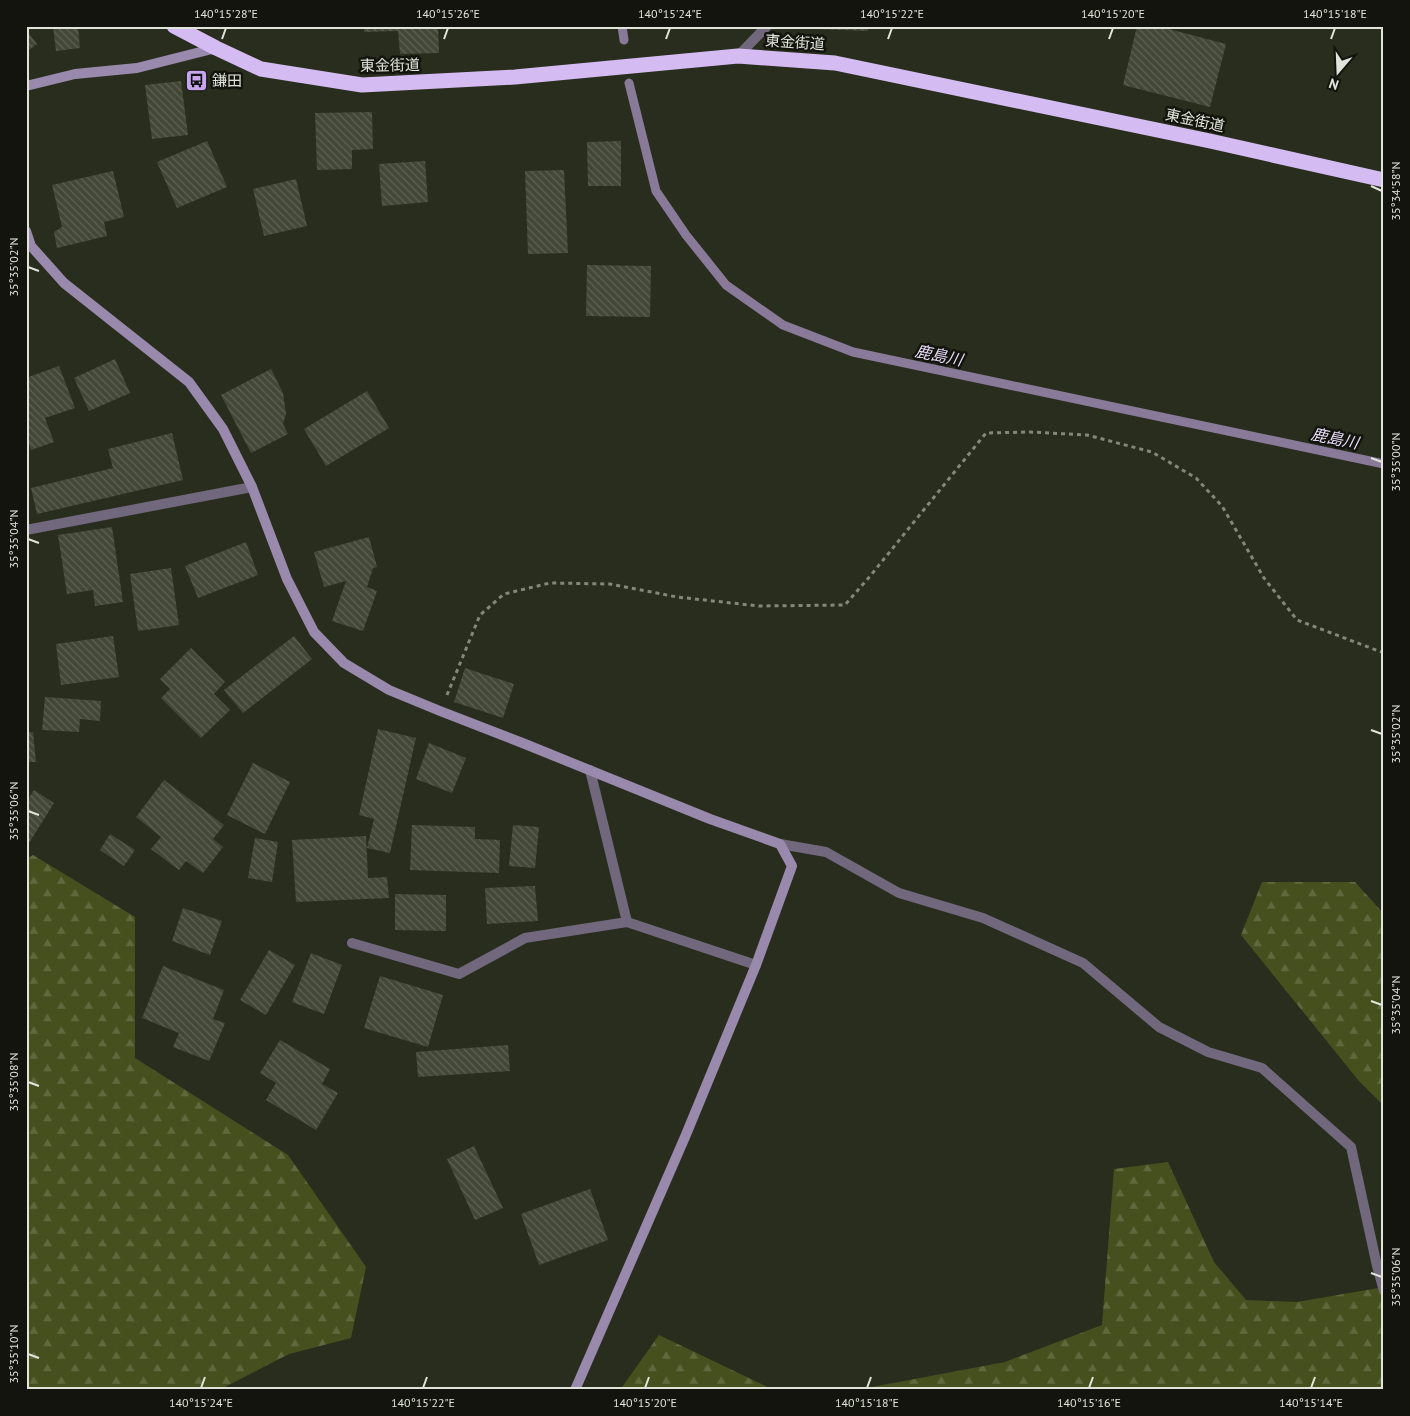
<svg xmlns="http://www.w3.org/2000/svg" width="1410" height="1416" viewBox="0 0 1410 1416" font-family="'PT Sans','Noto Sans JP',sans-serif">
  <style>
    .forest { fill: url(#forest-firs) }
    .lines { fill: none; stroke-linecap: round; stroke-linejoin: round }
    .stream { stroke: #887a98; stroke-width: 9 }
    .building { fill: url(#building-back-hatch) }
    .path { stroke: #84877a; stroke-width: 3; stroke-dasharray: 4 4; stroke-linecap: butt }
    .lane { stroke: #71687e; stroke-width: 10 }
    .street { stroke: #71687e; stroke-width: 10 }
    .secondary { stroke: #998aad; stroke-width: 10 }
    .highway { stroke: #d4bcf2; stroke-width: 15 }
    .ticks { fill: none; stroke: #e1e4da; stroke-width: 2 }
    .labels { text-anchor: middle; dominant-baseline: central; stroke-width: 5; stroke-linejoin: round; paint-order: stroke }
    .street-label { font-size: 15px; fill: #e1e4da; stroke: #12140d }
    .poi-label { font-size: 15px; fill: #e1e4da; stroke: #12140d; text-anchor: start }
    .water-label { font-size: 16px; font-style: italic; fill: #e8dbf9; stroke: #12140d }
    .neatline { fill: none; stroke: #e1e4da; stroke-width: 2 }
    .ticks-label { font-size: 12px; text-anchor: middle; fill: #e1e4da }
  </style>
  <defs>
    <pattern id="forest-firs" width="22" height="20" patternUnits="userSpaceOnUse" patternTransform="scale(1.25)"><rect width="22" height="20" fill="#46501e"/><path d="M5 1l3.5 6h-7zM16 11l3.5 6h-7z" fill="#60693e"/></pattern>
    <pattern id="building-back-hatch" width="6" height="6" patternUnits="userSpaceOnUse" patternTransform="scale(1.25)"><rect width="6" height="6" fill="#434737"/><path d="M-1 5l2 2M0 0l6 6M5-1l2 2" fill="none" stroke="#5e6153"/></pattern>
  </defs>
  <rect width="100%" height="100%" fill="#292d1d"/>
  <!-- forest -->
  <path class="forest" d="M33,855l102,62v141l153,97 78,112 -15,71 -62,16 -70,36h-193v-531z
    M1262,882h93l29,32v192l-25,-25 -118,-146z
    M1168,1162l46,100 32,38 51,2 87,-15v103h-528l149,-28 97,-37 12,-156z
    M659,1335l115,55h-154z"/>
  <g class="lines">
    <!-- stream -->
    <path class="stream" d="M622,26l2,14
      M629,83l27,108 30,44 40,50 57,40 70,27 531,112"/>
  </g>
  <!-- building -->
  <path class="building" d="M53,26h25l2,22 -24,3z
    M364,26h74l1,27 -39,1 -2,-23 -34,1z
    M815,26h53v5l-53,-2z
    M1137,26h20l69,18 -16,63 -87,-22z
    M26,30l11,14 -11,8z
    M181,81l7,54 -36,4 -7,-54z
    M372,112l1,37 -21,1v19l-35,1 -2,-57z
    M207,141l20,46 -50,21 -20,-46z
    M621,141v45h-33l-1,-44z
    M425,161l3,41 -46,4 -3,-42z
    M564,170l4,83 -40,1 -3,-83z
    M113,171l11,46 -20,5 3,14 -50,12 -3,-16 8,-5 -10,-42z
    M296,179l11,47 -43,10 -11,-47z
    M587,265l64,1 -1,51 -64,-1z
    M115,359l15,34 -41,18 -15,-33z
    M59,366l16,42 -30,10 9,24 -23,8 -5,-13v-59z
    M271,369l12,24 3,21 -3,10 5,10 -37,19 -30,-58z
    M367,391l22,37 -63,38 -22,-37z
    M172,433l11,47 -146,34 -6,-26 82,-20 -5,-19z
    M112,527l11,75 -28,4 -2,-16 -26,4 -9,-59z
    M369,537l8,30 -4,1 -6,19 10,4 -14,40 -31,-10 14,-40 -22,6 -10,-35z
    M246,542l12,33 -60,23 -13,-32z
    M171,568l8,57 -41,6 -8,-57z
    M113,636l6,41 -58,8 -5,-41z
    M294,636l18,23 -69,54 -19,-23z
    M191,648l34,34 -11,12 16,16 -29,28 -40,-40 9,-9 -10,-10z
    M465,668l49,16 -11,34 -49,-16z
    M45,697l56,4 -1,20 -20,-2 -1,13 -37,-2z
    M378,729l38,9 -26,115 -23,-5 7,-29 -15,-4z
    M26,732h7l3,30h-10z
    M429,743l37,15 -14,35 -36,-14z
    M253,763l37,19 -25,52 -38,-19z
    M164,780l60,45 -11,14 10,8 -20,26 -17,-12 -7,9 -28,-21 10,-12 -25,-20z
    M34,790l20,13 -28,45v-46z
    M412,825l63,2v12l25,1 -1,33 -89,-3z
    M513,825l26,2 -4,41 -26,-2z
    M110,834l25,16 -11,16 -24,-16z
    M366,836l2,42 19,-1 2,21 -93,4 -4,-62z
    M255,838l23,4 -6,40 -24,-4z
    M535,886l3,35 -51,3 -2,-36z
    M395,894l51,1v36l-51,-1z
    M183,908l39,13 -12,34 -38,-14z
    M269,950l26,15 -29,50 -26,-15z
    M311,953l31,12 -18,49 -32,-12z
    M163,966l61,24 -11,29 12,4 -16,38 -36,-14 6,-14 -37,-15z
    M380,976l63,19 -15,52 -64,-19z
    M280,1040l50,29 -8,15 16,9 -22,37 -50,-30 10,-17 -16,-10z
    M508,1045l2,26 -92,6 -2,-25z
    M474,1146l29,62 -28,12 -28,-61z
    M590,1189l18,51 -69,25 -18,-51z"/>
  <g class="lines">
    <!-- path -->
    <path class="path" d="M447,695l33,-80 24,-21 46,-11 60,1 67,13 82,9 86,-1 26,-30 115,-142 44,-1 57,3 65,17 44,26 26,28 42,72 33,42 87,33"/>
    <!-- lane -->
    <path class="lane" d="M26,530l226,-43
      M590,770l37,152
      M352,943l107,31 66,-36 102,-16 129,43"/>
    <!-- street -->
    <path class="street" d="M738,56l29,-30
      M780,844l46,8 73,41 84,25 100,45 76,64 49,25 54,16 89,79 26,119 7,25"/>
    <!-- secondary -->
    <path class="secondary" d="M26,86l49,-12 62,-6 79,-20
      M26,231l5,15 33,37 125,99 34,47 29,58 35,92 27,53 30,31 45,27 51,21 85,33 185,75 70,25 12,22 -36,99 -71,172 -110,253"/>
    <!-- highway -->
    <path class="highway" d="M174,26l42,22 45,21 101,16 153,-8 223,-21 97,7 375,78 174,39"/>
  </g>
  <!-- ticks -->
  <path class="ticks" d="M222,39l4,-11M444,39l4,-11M666,39l4,-11M888,39l4,-11M1109,39l4,-11M1331,39l4,-11M1371,186l11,5M28,267l11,4M1371,458l11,4M28,539l11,4M1371,730l11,4M28,811l11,4M1371,1001l11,4M28,1082l11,4M1371,1273l11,4M28,1354l11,4M201,1388l4,-11M423,1388l4,-11M645,1388l4,-11M867,1388l4,-11M1089,1388l4,-11M1311,1388l4,-11"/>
  <!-- icons -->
  <defs>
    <symbol id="bus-square" viewBox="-11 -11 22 22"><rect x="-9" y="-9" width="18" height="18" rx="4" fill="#c8a6ef" stroke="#12140d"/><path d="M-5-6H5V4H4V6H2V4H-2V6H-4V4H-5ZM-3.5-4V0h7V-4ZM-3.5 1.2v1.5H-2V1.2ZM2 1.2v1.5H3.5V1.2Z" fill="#111"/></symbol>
  </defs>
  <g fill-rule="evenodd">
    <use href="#bus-square" x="184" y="68" width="25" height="25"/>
  </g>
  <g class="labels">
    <!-- street labels -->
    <g class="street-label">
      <text transform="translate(795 42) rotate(4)">東金街道</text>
      <text transform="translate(390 65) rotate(-1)">東金街道</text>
      <text transform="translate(1195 120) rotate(12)">東金街道</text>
    </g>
    <!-- poi labels -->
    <g class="poi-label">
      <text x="212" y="80">鎌田</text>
    </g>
    <!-- water labels -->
    <g class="water-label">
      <text transform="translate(939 355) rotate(12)">鹿島川</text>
      <text transform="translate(1335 438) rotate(12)">鹿島川</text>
    </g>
  </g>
  <!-- border -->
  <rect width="1410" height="1416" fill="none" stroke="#12140d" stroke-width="55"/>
  <!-- north arrow -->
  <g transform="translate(1338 72) rotate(199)" stroke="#12140d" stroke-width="4" paint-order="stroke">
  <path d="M0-4L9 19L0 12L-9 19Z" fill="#e1e4da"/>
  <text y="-8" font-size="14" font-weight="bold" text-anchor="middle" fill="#e1e4da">N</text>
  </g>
  <rect x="28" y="28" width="1354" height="1360" class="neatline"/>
  <g class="ticks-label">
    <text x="226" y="18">140°15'28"E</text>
    <text x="448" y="18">140°15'26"E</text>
    <text x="670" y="18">140°15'24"E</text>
    <text x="892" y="18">140°15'22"E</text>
    <text x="1113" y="18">140°15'20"E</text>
    <text x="1335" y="18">140°15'18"E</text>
    <text transform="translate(1396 191) rotate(-90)" y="4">35°34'58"N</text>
    <text transform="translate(14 267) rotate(-90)" y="4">35°35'02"N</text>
    <text transform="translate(1396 462) rotate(-90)" y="4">35°35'00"N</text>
    <text transform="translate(14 539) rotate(-90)" y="4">35°35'04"N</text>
    <text transform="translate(1396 734) rotate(-90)" y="4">35°35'02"N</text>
    <text transform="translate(14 811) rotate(-90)" y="4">35°35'06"N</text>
    <text transform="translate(1396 1005) rotate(-90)" y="4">35°35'04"N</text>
    <text transform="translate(14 1082) rotate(-90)" y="4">35°35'08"N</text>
    <text transform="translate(1396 1277) rotate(-90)" y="4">35°35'06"N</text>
    <text transform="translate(14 1354) rotate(-90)" y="4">35°35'10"N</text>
    <text x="201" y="1407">140°15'24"E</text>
    <text x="423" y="1407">140°15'22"E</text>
    <text x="645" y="1407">140°15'20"E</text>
    <text x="867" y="1407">140°15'18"E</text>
    <text x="1089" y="1407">140°15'16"E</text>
    <text x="1311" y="1407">140°15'14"E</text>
  </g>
</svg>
